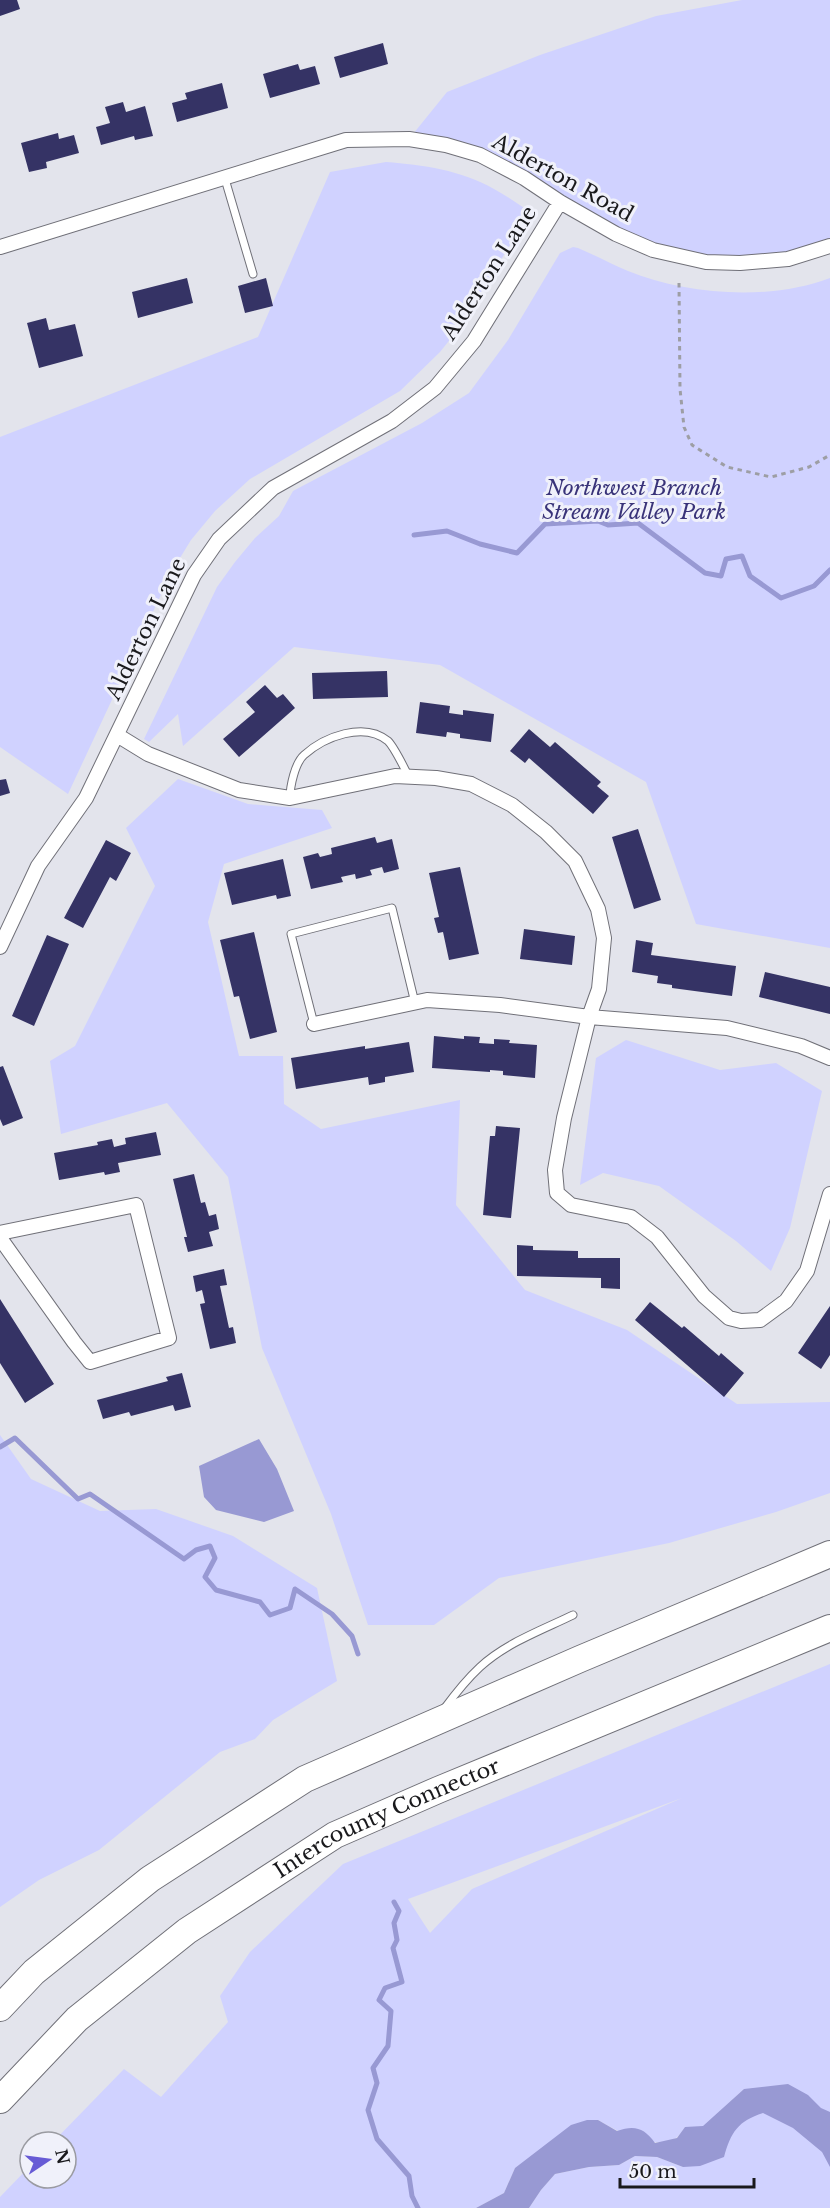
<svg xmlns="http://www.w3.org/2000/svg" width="830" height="2208" viewBox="0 0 830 2208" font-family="'Libre Baskerville',serif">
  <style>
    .green { fill: #d0d2ff; fill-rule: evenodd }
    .water { fill: #9899d3 }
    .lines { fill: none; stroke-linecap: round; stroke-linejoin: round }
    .stream { stroke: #9899d3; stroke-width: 5 }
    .building { fill: #353365 }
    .service-casing { stroke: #707078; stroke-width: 9 }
    .minor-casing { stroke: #707078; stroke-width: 16 }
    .motorway-casing { stroke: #707078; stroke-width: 28 }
    .path { stroke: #9d9ea4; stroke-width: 3; stroke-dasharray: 4.5 4.5; stroke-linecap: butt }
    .service { stroke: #fff; stroke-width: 7 }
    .minor { stroke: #fff; stroke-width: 14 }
    .motorway { stroke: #fff; stroke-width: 26 }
    .labels { text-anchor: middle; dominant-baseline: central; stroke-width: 6; stroke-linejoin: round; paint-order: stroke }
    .street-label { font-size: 21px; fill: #19191c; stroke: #f0f1fa }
    .park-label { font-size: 21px; font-style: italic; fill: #393379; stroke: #f0f1fa }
  </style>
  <rect width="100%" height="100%" fill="#e3e4ec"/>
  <!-- green -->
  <path class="green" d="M742,0h88v246l-90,17 -87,-13 -173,-95 -71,-16 38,-47 93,-37 116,-39z
    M386,162c37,3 75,8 108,27 13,7 24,15 36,23l-70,115 -20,25 -40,39 -150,88 -35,32 -24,29 -19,31 -104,223 -68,-47v-310l258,-100 72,-165z
    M573,247l5,1c17,7 33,16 50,23 58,24 143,30 202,7v670l-134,-24 -50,-142 -206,-117 -146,-18 -111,99 -5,-32 -29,28 -5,-3 73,-152 18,-25 20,-24 24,-22 14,-25 129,-68 47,-30 39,-53 52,-87z
    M178,779l70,25 74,6 10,18 -108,36 -16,58 31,134h44l1,48 37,25 139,-29 -4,105 69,85 102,40 110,74 93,-2v91l-54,19 -107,31 -170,35 -65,47h-66l-37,-111 -69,-166 -34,-171 -61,-74 -106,31 -11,-73 25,-15 80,-160 -29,-58z
    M626,1040l94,30 56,-7 46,28 -32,137 -19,43 -35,-30 -77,-55 -56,-13 -23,12 16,-127z
    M0,1435l31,44 69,32 56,-2 77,27 84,52 20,93 -64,39 -18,19 -35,13 -121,98 -60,30 -39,27z
    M830,1664v544h-301l12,-18 14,-16 34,-7 30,-2 16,-9 22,1 26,10 61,-78 -41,38h-18c-2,3 -6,9 -9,11 -24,13 -57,-6 -78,-18l-83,48 -11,25 -28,15h-476v-11l30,-31v12h36v-36h-13l71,-73 37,28 67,-75 -8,-26 30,-44 93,-88zM682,1798l-210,91 -42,44 -22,-34z"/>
  <!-- water -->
  <path class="water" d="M259,1439l18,30 17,42 -30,11 -48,-12 -12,-13 -5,-31z
    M788,2084l20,11 13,13 9,4v55l-8,-15 -29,-24 -30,-15c-25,8 -32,19 -39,44l-24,9 -17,1 -26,-10 -22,-1 -16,9 -30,2 -34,7 -14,16 -12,18h-53l28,-15 11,-25 56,-43 16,-5h11l19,11c18,-6 27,-3 38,12l22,-5 8,-11 18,-1 41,-37z"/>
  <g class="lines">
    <!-- stream -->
    <path class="stream" d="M414,535l33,-4 33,13 37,9 28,-29 53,-3 10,4 30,-2 67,50 16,3 5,-17 16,-3 8,20 31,22 33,-12 16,-16
      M0,1447l15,-9 63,61 12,-5 94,65 12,-9 14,-4 5,12 -10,19 11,13 44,12 10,13 20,-7 5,-19 37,25 20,22 6,18
      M394,1902l5,9 -5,12 3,17 -4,8 9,34 -17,6 -6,12 12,11 -3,35 -15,22 4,15 -9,27 9,29 32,37 3,20 6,12"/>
  </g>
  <!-- building -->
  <path class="building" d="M0,0h17l3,9 -20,7z
    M383,43l5,21 -48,14 -6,-21z
    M298,64l2,6 15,-4 5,18 -50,14 -7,-24z
    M222,83l6,25 -51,14 -5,-19 15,-4 -2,-6z
    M123,102l3,10 19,-6 8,30 -18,4 -1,-4 -33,9 -5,-18 14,-4 -5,-16z
    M58,133l1,6 15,-4 5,18 -33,9 1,6 -18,4 -8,-29z
    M187,278l6,25 -55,15 -6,-26z
    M266,278l7,28 -28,7 -7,-27z
    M46,318l3,12 26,-6 8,32 -44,12 -12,-45z
    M387,671l1,26 -75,2 -1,-26z
    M265,685l12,13 6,-4 12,14 -56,49 -16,-18 32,-27 -9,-10z
    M420,702l30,4 -1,7 14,2v-5l31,4 -3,28 -31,-4v-4l-13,-2 -1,5 -30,-4z
    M529,729l21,18 5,-5 46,40 -4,4 12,10 -16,18 -64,-56 -4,5 -15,-12z
    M6,779l4,14 -10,3v-16z
    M638,829l23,71 -27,9 -22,-72z
    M375,837l2,6 15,-4 7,30 -15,4 -2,-6 -12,3 2,5 -16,4 -1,-5 -14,3 2,5 -32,7 -8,-32 15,-4 2,4 12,-3 -1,-6z
    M106,840l25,13 -15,28 -6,-4 -27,51 -19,-10z
    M283,859l8,37 -14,3 -1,-4 -44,10 -8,-32z
    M460,867l19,87 -30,6 -6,-28 -5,1 -4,-15 5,-1 -10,-44z
    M524,929l51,7 -3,29 -52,-6z
    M254,932l23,100 -27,7 -11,-43 -5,1 -14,-57z
    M47,935l22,9 -35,82 -22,-10z
    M636,940l17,3 -2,12 85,11 -4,30 -60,-8v-3l-15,-2 1,-7 -26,-4z
    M765,972l65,15v27l-71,-17z
    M434,1036l30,3v-3l16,1 -1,6 15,1v-5l16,1 -1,3 28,2 -2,33 -32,-3v-4l-13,-1v2l-58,-4z
    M409,1042l5,30 -29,5v5l-16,3 -1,-8 -72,12 -5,-31 74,-12v3z
    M3,1066l20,52 -20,8 -3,-7v-52z
    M496,1126l24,2 -9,90 -28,-3 7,-79h5z
    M156,1132l5,23 -43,8 2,9 -15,3 -1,-3 -45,8 -5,-27 44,-8 -1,-3 15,-3 2,8 12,-3 -1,-6z
    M194,1174l7,29 4,-1 4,14 7,-2 3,15 -10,3 4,14 -25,6 -4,-15h3l-14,-58z
    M517,1245l16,1v4l45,1v7h42v31l-19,-1v-10l-84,-2z
    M224,1269l3,16 -7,1 9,42 4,-1 3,16 -26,6 -10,-45 5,-1 -3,-13 -6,2 -3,-16z
    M0,1299l54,85 -29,19 -25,-40z
    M650,1302l32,26 2,-2 35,30 2,-3 23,20 -20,24 -89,-77z
    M830,1306v49l-9,14 -23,-16z
    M182,1373l9,34 -16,4 -2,-6 -42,11 -2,-4 -26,7 -6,-19 71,-19 -2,-4z"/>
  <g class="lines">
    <defs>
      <path id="service" d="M225,179l28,95
        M290,798c0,-12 5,-35 14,-43 20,-18 60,-34 84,-14 7,7 16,27 21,36
        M314,1024l-23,-90 101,-26 23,95
        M444,1709c11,-15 23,-30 36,-42 26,-24 62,-37 93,-52"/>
      <path id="minor" d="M0,247l346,-107 63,-1 37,6 34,10 44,23 36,24 56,32 37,16 53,12 34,1 48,-4 42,-13
        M117,735l31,19 91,36 51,8 105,-22 41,2 35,6 41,21 34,27 29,29 23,48 6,29 -5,51 -10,28 -89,-12 -73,-5 -113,24
        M0,947l38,-81 48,-68 108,-223 25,-36 54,-51 119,-67 43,-33 39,-47 86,-139
        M830,1058l-29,-12 -74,-18 -138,-11 -25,101 -9,52 2,23 14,12 60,12 26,20 47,59 25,22 12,3 19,-1 26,-19 21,-30 23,-77
        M0,1233l136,-28 33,133 -79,24 -16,-20 -74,-104"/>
      <g id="motorway">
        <path d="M0,2008l34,-36 116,-93 155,-100 275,-120 250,-105"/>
        <path id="s1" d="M0,2100l77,-81 110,-88 148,-96 103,-45 392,-162"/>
      </g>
    </defs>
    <!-- service casing -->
    <use href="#service" class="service-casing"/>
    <!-- minor casing -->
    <use href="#minor" class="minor-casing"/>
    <!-- motorway casing -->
    <use href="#motorway" class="motorway-casing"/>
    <!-- path -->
    <path class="path" d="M679,283l1,106 4,38 8,18 35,22 44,10 38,-10 21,-12"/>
    <!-- service -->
    <use href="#service" class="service"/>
    <!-- minor -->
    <use href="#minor" class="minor"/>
    <!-- motorway -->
    <use href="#motorway" class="motorway"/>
  </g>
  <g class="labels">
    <!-- street labels -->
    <g class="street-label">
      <text transform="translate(563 178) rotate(29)">Alderton Road</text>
      <text transform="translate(489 273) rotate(-57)">Alderton Lane</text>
      <text transform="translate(146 629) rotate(-64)">Alderton Lane</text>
      <text stroke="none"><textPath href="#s1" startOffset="483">Intercounty Connector</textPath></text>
    </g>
    <!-- park labels -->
    <g class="park-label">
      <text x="634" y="488">Northwest Branch<tspan x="634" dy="24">Stream Valley Park</tspan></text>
    </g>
  </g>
  <!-- north arrow -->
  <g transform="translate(48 2160) rotate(77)"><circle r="28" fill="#f0f1fa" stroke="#9a9ba1" stroke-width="1.5"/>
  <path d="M0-4.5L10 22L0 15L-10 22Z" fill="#675bd5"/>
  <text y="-9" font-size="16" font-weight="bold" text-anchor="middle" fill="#19191c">N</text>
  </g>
  <!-- scale -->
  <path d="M620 2178v9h134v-9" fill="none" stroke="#19191c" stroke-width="3"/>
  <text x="629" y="2178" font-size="18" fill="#19191c" stroke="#f0f1fa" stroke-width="4.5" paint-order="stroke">50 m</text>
</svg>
